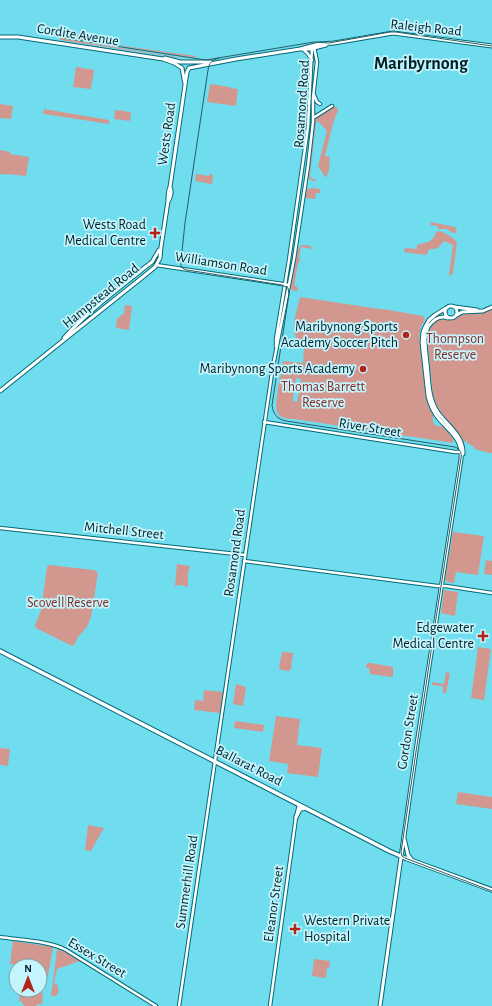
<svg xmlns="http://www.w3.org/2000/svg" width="492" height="1006" viewBox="0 0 492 1006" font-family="'Alegreya Sans',sans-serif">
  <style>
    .green { fill: #d2988f }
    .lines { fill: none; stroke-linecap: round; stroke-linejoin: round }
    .minor-casing { stroke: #026976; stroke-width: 4.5 }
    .major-casing { stroke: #026976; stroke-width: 5 }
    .highway-casing { stroke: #026976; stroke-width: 5.5 }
    .minor { stroke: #fff; stroke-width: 2.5 }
    .major { stroke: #fff; stroke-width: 3 }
    .highway { stroke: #fff; stroke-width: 3.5 }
    .tram { stroke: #245d66; stroke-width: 1 }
    .poi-dot { fill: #b22418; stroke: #c4f5fe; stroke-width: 1.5 }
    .labels { text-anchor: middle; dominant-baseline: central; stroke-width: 3.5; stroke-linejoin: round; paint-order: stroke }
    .street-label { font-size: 14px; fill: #002025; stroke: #c4f5fe }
    .poi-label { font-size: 14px; fill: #002025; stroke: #c4f5fe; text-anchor: end }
    .park-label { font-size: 14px; fill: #8c2a1f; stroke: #c4f5fe }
    .district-label { font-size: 18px; font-weight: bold; fill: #002025; stroke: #c4f5fe }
  </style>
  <rect width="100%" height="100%" fill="#70ddef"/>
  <!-- green -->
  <path class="green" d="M62,33l23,3 18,7 93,13v1h-4l-130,-20v1l7,2v-1l26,5 100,16h-2l-133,-20v-4h2z
    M76,67l18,3 -3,19 -18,-2z
    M210,84l20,3v1l8,1 -2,17 -29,-4z
    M0,104l13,2 -2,13 -11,-1z
    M332,106l5,1 1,4 -4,9 -9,36 5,1 -1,9 1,1 -4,11 -8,-12 9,-35 -9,-10 -2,2 -6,52 1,3 5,2 -1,2 -6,-3 -1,-13 5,-48z
    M44,109l65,11v4l-65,-10 -1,-1z
    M115,110l16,2 -1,9 -16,-2z
    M0,150l10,2v2l19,3 -3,19 -19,-2v1l-7,-1z
    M196,174l13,2 1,-2h2l1,2 -1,8 -17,-3z
    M313,188l7,1 1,4h-5l-1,6 -11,-1 1,-7 2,-2z
    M431,222l24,5 2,3 -2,3h-2l-7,-4h-8v-3l-8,-1z
    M438,231c6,0 15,7 19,11l-4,31 -3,3 -1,-1 4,-30 -9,-4 -6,7 -10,2v3l-3,2 -21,-3 1,-4 12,1v-4c11,-4 13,0 19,-12v-1z
    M303,245l8,1 1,3 -11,-2 -2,12h2l-3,4 -4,23h2v-1l2,5 -1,1c-3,0 -6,-1 -7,-4l8,-38 2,-3z
    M300,297l73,11 16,2 34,6 2,4 -4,6 -2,10 7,61 2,8 5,10v7l2,3 8,2 10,11v5l-159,-24c-18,0 -19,-7 -17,-23 1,-7 2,-13 3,-20l16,2 -5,36 2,-13 4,1 4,-23 -20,-3 2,-15 20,2 1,-15c-17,-14 -8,-32 -4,-51z
    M125,305l7,1 -3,24 -13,-2 1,-9 7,-6z
    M492,309v144h-3l-14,-4 -2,-3 -6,-3v-3h-1v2h-3l-3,-7 -15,-17 -8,-12 -4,-10 -5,-49v-15l4,-6 5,-6 5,-1 11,1 5,-4 7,-2 17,-1z
    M453,532l31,4 -6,39 -22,-3 -2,11 -7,-1 -2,-3z
    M486,560l6,1v14l-8,-1z
    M177,564l13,2 -2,8v13l-7,-2 -6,1z
    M49,565l45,5 3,2 1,1 -7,44 -4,10 -9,10 -4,8 -2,1 -36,-18 -1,-3 6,-15 6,-43z
    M444,590l14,2 -3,24 -14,-3z
    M478,647l13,2 -7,51 -13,-2z
    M282,652h2l9,1 -2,16 -2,2 -8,-1 -2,-2z
    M367,663c8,0 13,2 21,3h1l4,1v9l-1,1 -22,-3 -1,-6h-3z
    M446,672l4,1 -4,20h-3v-7l-11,-1v-3l12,2z
    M236,684l10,3 -3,19 -10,-2z
    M204,690l19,2 -3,21 -26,-3 1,-10 8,1z
    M276,716l24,3 -3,26 25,3 -4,29 -31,-4 1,-9 -19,-3z
    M235,721l29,4 -1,7 -29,-4z
    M0,748l10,1 -2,17 -8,-1z
    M458,792l34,5v12l-36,-5z
    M88,825l16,3 -13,23 -6,-1z
    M13,941l40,6 -5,29 -8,-1v-9h-21v-1l-9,-1z
    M57,949l10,4 13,8 -23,8 -3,14 3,2 2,6 -3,5h-5z
    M314,959l16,2 -1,7h-2l-1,10 -14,-2z
    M20,990l23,3 -1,12 -4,-1 -2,2h-12l-3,-5h-2z"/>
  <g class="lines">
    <defs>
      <path id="minor" d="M304,50l4,4 4,6
        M314,95l3,7 3,2
        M313,118l19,-12
        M156,265l133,20
        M276,347v-8l13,-79 19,-133 4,-80
        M264,422l191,30h6
        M0,528l245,27
        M244,561l193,25h9l46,7
        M0,937c20,3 50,4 66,13l90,56
        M179,1006l94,-640 21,-107 14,-93 5,-44v-24l4,-36 -3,-15
        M270,1006l26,-189 3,-12"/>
      <path id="major" d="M0,37h18l145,22 11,4 8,5 3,16
        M302,49h8l16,-4
        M165,58l15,4h31
        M189,68l47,-9 64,-10 19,-5 15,-1 59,-10 99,13
        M169,200c2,-4 3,-9 1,-13
        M445 312a6 6 0 1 1 12 0a6 6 0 1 1-12 0Z
        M455,307l22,3
        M457,315l5,-3 21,-1 9,-4
        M448,318c-8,-3 -15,2 -20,9 -2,4 -3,8 -3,12 0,8 1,16 2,24 2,16 1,34 10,48 9,14 27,24 26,43
        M64,338c24,-27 53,-48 80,-70l8,-6 7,-12
        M0,391l144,-115 11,-9 5,-9 1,-11 7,-46c0,-5 0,-10 2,-14l15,-102 2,-13 2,-4
        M404,838l4,17 3,4
        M380,1006l37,-262 44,-285c2,-20 -11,-27 -22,-40 -6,-7 -9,-14 -11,-23l-6,-54 1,-10 2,-5 4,-7 6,-5 11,-7"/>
      <path id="highway" d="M0,651l389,200 16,7 87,32
        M296,817l4,-8 6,-1"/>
    </defs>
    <!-- minor casing -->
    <use href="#minor" class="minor-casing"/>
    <!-- major casing -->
    <use href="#major" class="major-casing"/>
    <!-- highway casing -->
    <use href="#highway" class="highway-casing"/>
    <!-- minor -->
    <use href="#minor" class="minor"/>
    <!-- major -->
    <use href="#major" class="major"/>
    <!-- highway -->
    <use href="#highway" class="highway"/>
    <!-- tram -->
    <path class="tram" d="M63,38l143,22 108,-18 15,1 61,-11h6l96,14
      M219,58c-7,2 -10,5 -11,12l-23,153 -4,38v6l3,2 3,1 95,15 6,3 1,6 -17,111c1,9 5,14 14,16l169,26c5,2 7,6 6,11l-26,167 -34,227 1,4 3,2 87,33"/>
  </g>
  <!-- markers -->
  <g class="poi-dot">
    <path d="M153 227h4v4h4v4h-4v4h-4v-4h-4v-4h4z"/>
    <circle cx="406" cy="335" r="4"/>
    <circle cx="363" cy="369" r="4"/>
    <path d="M481 630h4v4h4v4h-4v4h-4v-4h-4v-4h4z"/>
    <path d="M293 923h4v4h4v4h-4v4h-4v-4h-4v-4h4z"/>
  </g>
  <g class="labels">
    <!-- street labels -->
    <g class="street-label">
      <text transform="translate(426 28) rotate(6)">Raleigh Road</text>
      <text transform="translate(78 35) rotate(9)">Cordite Avenue</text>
      <text transform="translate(302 104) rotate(-86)">Rosamond Road</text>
      <text transform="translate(167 134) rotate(-82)">Wests Road</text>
      <text transform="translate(221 264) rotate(9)">Williamson Road</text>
      <text transform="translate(101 296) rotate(-39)">Hampstead Road</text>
      <text transform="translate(370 428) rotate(9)">River Street</text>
      <text transform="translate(124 531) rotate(6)">Mitchell Street</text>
      <text transform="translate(235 553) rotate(-82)">Rosamond Road</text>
      <text transform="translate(408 732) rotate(-81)">Gordon Street</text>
      <text transform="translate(249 766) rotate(27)">Ballarat Road</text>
      <text transform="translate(187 882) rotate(-82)">Summerhill Road</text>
      <text transform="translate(274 904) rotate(-82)">Eleanor Street</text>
      <text transform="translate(97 958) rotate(31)">Essex Street</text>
    </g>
    <!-- poi labels -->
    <g class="poi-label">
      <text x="146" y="225">Wests Road<tspan x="146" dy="16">Medical Centre</tspan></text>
      <text x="398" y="327">Maribynong Sports<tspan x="398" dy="16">Academy Soccer Pitch</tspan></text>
      <text x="355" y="369">Maribynong Sports Academy</text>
      <text x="474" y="628">Edgewater<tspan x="474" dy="16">Medical Centre</tspan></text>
      <text x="304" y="921" text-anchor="start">Western Private<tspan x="304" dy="16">Hospital</tspan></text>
    </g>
    <!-- park labels -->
    <g class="park-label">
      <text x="455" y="339">Thompson<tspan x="455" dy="16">Reserve</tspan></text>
      <text x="323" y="387">Thomas Barrett<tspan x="323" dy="16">Reserve</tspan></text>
      <text x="68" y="603">Scovell Reserve</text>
    </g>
    <!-- district labels -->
    <g class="district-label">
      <text x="421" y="64">Maribyrnong</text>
    </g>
  </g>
  <!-- north arrow -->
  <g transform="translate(28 978)"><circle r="19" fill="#c4f5fe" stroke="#76a0a7"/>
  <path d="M0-3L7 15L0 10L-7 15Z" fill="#b22418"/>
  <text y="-6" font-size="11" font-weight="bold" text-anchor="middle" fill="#002025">N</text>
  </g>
</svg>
